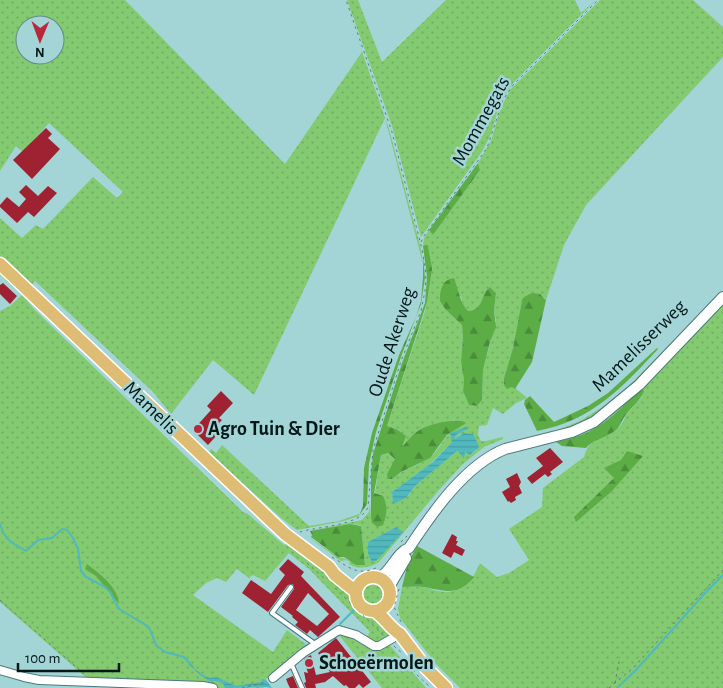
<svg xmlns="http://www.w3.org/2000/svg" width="723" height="688" viewBox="0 0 723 688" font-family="'Alegreya Sans',sans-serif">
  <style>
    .grass { fill: url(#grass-dots); fill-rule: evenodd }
    .forest { fill: url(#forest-firs) }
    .water { fill: url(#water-rules) }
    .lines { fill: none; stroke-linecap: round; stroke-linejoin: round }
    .stream { stroke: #50b9be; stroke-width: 2 }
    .building { fill: #9f2232; fill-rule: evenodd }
    .service-casing { stroke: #4a7a7c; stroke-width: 6 }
    .minor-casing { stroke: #4a7a7c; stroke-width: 10 }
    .tertiary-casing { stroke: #4a7a7c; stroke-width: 12 }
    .primary-casing { stroke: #fff; stroke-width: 15 }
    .path { stroke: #5a7e7f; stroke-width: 1; stroke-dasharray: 2.5 4; stroke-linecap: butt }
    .service { stroke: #fff; stroke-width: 4 }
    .minor { stroke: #fff; stroke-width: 8 }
    .tertiary { stroke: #fff; stroke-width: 10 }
    .primary { stroke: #dfbc74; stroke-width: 12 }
    .poi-dot { fill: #b9273b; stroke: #a3d5d7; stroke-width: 2 }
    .labels { text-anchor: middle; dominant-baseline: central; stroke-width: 5; stroke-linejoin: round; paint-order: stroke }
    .street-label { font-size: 20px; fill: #041717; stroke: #a3d5d7 }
    .poi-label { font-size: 20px; font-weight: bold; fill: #041717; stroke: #a3d5d7; text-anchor: start }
  </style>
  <defs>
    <pattern id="grass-dots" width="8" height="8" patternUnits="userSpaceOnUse" patternTransform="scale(1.25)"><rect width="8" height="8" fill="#83ca71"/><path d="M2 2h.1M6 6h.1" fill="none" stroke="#70ad61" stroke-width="1.8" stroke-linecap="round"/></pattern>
    <pattern id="forest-firs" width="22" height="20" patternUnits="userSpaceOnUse" patternTransform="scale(1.25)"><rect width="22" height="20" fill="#5cad46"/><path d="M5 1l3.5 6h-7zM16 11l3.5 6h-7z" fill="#4a8c39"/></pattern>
    <pattern id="water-rules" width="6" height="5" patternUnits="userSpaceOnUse" patternTransform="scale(1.25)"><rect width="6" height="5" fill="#50b9be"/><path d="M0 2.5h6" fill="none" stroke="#449ea3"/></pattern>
  </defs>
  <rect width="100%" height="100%" fill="#a3d5d7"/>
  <!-- grass -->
  <path class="grass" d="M0,0h125l160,164 77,-112 -18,-52 45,129 32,120 2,15 -38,-146 -131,277 -41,-35 -42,54 -18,-22 -118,-111 -13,14 13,15 208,202 5,2 36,31 4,-2 59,44 9,19 6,5 17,7 13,14 -15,11 -11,-5 4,-6 -61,-63 -20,-16 -24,28 -12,-6 -4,3 -12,-9 -11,13 -9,-4 -11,5 -13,12 80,57 14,-22 21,16 -44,35 3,5 -4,2h-45l-11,-6 -117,-1 -90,-79v-291l10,-5 12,-11 -22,-20v-57l22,20 14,-13 7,4 50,-52 24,21 6,-6 -74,-69 -26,29 -7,-6 -16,25zM25,25h30v30h-30z
    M347,0h11l24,62 64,-62h129l6,13 15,-13 -83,83 -13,20 -9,31 -8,16 -62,87 -29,-111z
    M600,0h93l30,27v30l-137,148 -22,40 -18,55 -2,-3 -22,3 -9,48 -9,30 23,20 -11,5 -13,11 -10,-6 -6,17 -8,1 -1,9 3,6h5l17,-4v2l-19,8 -21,17 -24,26 -60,72c-9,6 -20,8 -30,2l1,-2 -4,-2 -5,1 -34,-25 31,21c11,1 16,9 27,8l-4,-40 -11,-1 -41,7 53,-11 7,-8 1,-9 1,14 10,-62 7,-2 7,6 -3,20c11,-10 26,-13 38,-22 10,-7 13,-20 23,-26l2,-11 -34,9 -18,17 -1,-1 -6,-16 -9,-3 38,-115c5,-22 8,-44 3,-66l-5,1 1,-8 5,-8 4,5 47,-65 -2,-7 13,-22 9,-31 10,-20zM490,287l6,6 -2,18 2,10 -13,49 -1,30 -5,6 -8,-1 -6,-14 1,-11 -3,-19 2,-23 -1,-13 -16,-15 15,-14 2,10 5,5c16,-1 12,-16 22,-24zM468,429l-14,7v3l7,-5 16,15 -5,5 -14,-3 -2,1 -41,34 -7,10 -4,3 -11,3 -1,-10 37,-27 23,-23 1,-4 -3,-3zM396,527l-18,32 -5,2 -3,-1 -2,-18z
    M723,304v384h-263l-24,-24 -36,-46 -2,-9 4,-22c7,0 14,-1 20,0 8,1 16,5 24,5 20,-1 27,-13 34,-29l17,14 12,-4 20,-13 -20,-31 33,-22 1,-19 41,-31c6,-24 26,-16 37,-32 3,-3 3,-7 5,-10 5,-6 11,-12 16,-18l-1,-9z
    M699,314l2,1 -86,88 -37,23 -25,6 27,-11 32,-20 16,-14z
    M222,445l87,81 30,-5 20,-7v2l-15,5 -47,9 -16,-12 -72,-66 2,-3 5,4z
    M360 594a12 12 0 1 1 24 0a12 12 0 1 1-24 0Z
    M338,634h7l27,16 12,-2 4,-5 38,45h-44z"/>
  <!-- forest -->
  <path class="forest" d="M478,163l2,7 -47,65 -4,-5z
    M425,245h3l4,24 -5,33 -40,124 9,3 10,7 -4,9 1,1c5,-6 11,-13 18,-17 9,-5 37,-12 45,-6l-19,12 -17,23 -29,14 -9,7h-4l-1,-5 8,-15 -7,-6 -7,2 -7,38 9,3c5,10 4,18 0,29l-6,2 -5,-5 -1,-5v-44l2,-19 29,-91 23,-60 2,-26 -4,-31z
    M423,256l2,22 -4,26 -19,50 -26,78 -7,32 -2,40 -8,12 4,-10 1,-38 8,-35 27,-78 17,-38 5,-16 2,-24z
    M454,278c4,10 6,26 14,33 16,-1 12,-16 22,-24l6,6 -2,18 2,16 -6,15 -7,28 -1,30 -5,6 -8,-1 -6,-14 1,-11 -3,-19 2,-23 -1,-13 -16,-15 -6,-9c0,-12 2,-21 14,-23z
    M532,293l8,1 6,6 -14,62 -17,27 -3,-2 -5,2 -3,-4v-7l9,-30 9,-48 2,-3z
    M657,348l1,1c-36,39 -67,72 -121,82l-13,-27 1,-4 5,-4 24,26 34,-16 20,-13z
    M641,388l3,3c-4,11 -13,16 -19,25 -6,9 -4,12 -15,18 -9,5 -17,6 -24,14l-24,-2 -6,-4c10,-3 21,-5 30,-9 22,-10 39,-29 55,-45z
    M627,451l16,5 -31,35 -36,31 -2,-5 40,-39 -10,-10 17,-8z
    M350,524l11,2 4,39h-9l-12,-8h-6l-27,-20 1,-2 -2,-4z
    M417,546l57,31c-17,21 -30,13 -51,10 -7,-1 -14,0 -21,0l6,-24z
    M87,564c13,10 31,23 32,40l-23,-28 -11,-7z"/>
  <!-- water -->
  <path class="water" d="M466,427l2,2 -12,6 -2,4 10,-6 9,1 6,12 -2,3 -7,6 -5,-3 -1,7 -6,-8 -2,1 -41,34 -9,12 -13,6 -1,-12 41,-30 19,-20 -2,-9z
    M396,527l7,5 -25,27 -3,2h-4l-3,-8v-11z
    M190,662l6,8 12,8 9,-1 19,9 25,-4 1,-3 4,1 6,8c-14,-3 -32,0 -47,0l-2,-5 -7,-2 -5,1 -11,-7 -12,-11z"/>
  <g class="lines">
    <!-- stream -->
    <path class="stream" d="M0,524c6,18 11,18 26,27l12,-11 14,-2 10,-9 5,1 6,8 5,11 3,22 5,6 19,10 5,5 9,17 30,18 7,18 9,7 19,5 7,8
      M340,624l14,-14
      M617,688l19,-18 70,-78 17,-17"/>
  </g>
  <!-- building -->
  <path class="building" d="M46,128l6,6 -4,4 12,11 -28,30 -19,-19z
    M26,185l12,11 10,-10 9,7 -23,24 -6,-5 -11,11 -17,-16v-2l7,-8 12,10 7,-8 -7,-7z
    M3,283l14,13 -7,8 -10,-10v-9z
    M221,391l12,12 -14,15 3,2 -9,9 5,5 -10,11 -15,-15 18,-20 -4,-4z
    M550,448l13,14 -13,10 2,2 -4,3 -3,-3 -13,10 -5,-6 16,-12 -7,-8z
    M517,473l4,9 -2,4 3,7 -7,4 1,3 -5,3 -2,-2 -1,1 -6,-10 8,-5 -4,-8z
    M452,534l5,3 -1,4h2l-2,4 9,5 -3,6 -8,-4 -3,6 -9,-5z
    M288,559l16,13 -3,4 39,41 -22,20 -8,-7 -3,4 -12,-9 3,-3 -6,-5 1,-1 -12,-9 13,-18 -1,-5 -5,1 -20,27 -26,-19 9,-13 20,14 14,-19 -6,-6zM308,593l21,21 -12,12 -21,-16z
    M336,638l35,44 -8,6 -4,-4 -4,4h-6l-3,-3 -2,1 -11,-10 -8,6 -10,2 1,4h-10l-2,-5 2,-1 -2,-10 4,1 -4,-14 7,-4 5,20 14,-3 -12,-19z
    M293,676l5,12h-8l-2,-4 -2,-5z"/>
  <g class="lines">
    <defs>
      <path id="service" d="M291,587l-19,26 43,31
        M291,663l11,25"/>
      <path id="minor" d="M0,670l24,7 15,3 164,6 10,2
        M273,678l30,-25 36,-23 17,5 18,11h5l21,-12"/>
      <path id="tertiary" d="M379,578c13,-7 17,-25 30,-30 23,-35 56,-83 96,-99l67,-17 22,-10 45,-37 84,-88
        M389,587l17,-29"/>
      <path id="primary" d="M0,264l285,270 44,33 6,8 20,16
        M356 594a17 17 0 1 1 34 0a17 17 0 1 1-34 0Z
        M375,611c10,7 15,17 25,23l25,33 21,21"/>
    </defs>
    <!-- service casing -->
    <use href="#service" class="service-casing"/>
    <!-- minor casing -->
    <use href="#minor" class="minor-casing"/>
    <!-- tertiary casing -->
    <use href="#tertiary" class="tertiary-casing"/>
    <!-- primary casing -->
    <use href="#primary" class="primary-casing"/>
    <!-- path -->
    <path class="path" d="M421,242l3,-6 63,-88 16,-48 10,-15 85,-85
      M300,532c19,-6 61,-6 68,-25l5,-57 28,-89 20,-50 4,-20 1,-17 -4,-25 -30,-117 -46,-132
      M401,542l6,-6
      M332,557c17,10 25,20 46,10
      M307,563l17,15
      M335,588l49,48
      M399,589l-5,18 7,15
      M0,600l84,74
      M394,646l8,7
      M410,664l5,9 16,15
      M615,683l5,-26
      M242,688l25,-6
      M609,688l24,-20 90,-98"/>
    <!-- service -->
    <use href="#service" class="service"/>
    <!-- minor -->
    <use href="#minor" class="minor"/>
    <!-- tertiary -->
    <use href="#tertiary" class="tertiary"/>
    <!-- primary -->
    <use href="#primary" class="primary"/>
  </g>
  <!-- markers -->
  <g class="poi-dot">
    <circle cx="198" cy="429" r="5"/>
    <circle cx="309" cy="663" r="5"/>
  </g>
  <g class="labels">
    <!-- street labels -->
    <g class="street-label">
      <text transform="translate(481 121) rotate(-61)">Mommegats</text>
      <text transform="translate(392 342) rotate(-72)">Oude Akerweg</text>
      <text transform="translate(639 346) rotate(-44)">Mamelisserweg</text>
      <text transform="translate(151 408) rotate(44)">Mamelis</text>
    </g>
    <!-- poi labels -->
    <g class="poi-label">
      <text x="208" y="429">Agro Tuin &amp; Dier</text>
      <text x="319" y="663">Schoeërmolen</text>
    </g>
  </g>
  <!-- north arrow -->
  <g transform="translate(40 40) rotate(181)"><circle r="24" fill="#a3d5d7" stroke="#63898a"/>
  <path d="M0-4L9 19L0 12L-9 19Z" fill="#b9273b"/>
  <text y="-8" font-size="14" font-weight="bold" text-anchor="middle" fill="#041717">N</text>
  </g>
  <!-- scale -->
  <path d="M18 663v8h101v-8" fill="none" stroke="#041717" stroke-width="2.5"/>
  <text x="25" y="663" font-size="15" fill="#041717" stroke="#a3d5d7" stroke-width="4" paint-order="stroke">100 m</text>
</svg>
